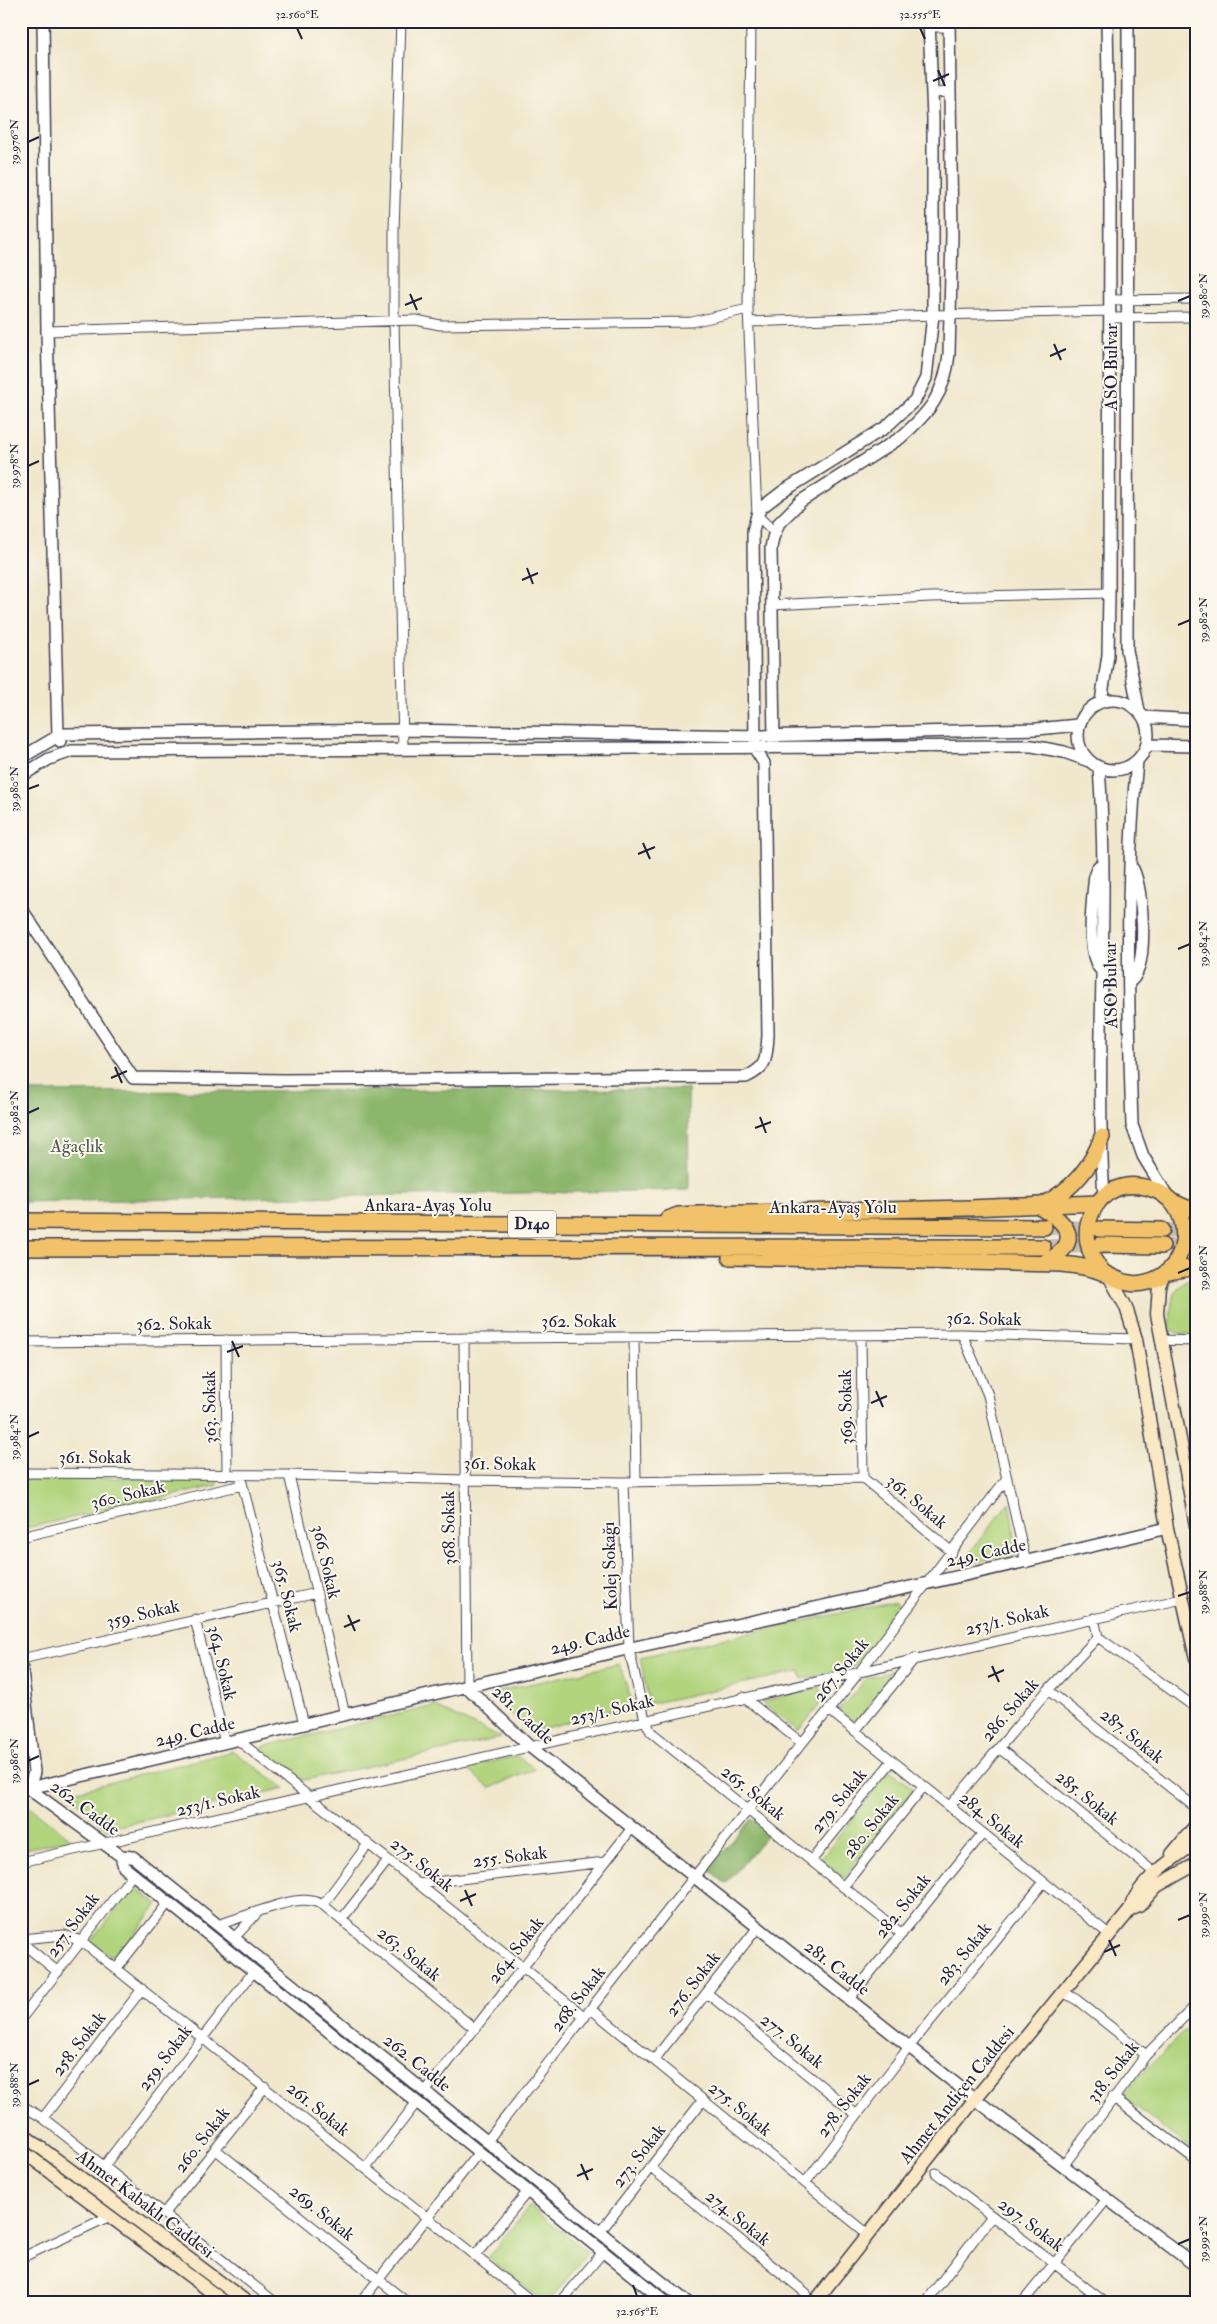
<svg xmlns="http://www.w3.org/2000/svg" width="1217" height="2324" viewBox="0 0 1217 2324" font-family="'IM FELL Double Pica',serif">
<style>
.green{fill:#b1d47d;stroke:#6a7b5c}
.forest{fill:#8cb66c;stroke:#576c54}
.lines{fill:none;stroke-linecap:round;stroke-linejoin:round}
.trunk-tunnel{stroke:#c7c0af;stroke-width:15;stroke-dasharray:15 8;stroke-linecap:butt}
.minor-casing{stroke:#414051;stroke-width:11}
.tertiary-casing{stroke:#414051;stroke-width:14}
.secondary-casing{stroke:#414051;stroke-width:15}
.trunk-casing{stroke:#414051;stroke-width:18}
.minor{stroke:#fff;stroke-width:9}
.tertiary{stroke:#fff;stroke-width:11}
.secondary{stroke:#fae7c3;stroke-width:12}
.trunk{stroke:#f2c26a;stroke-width:15}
.ticks{fill:none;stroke:#22223b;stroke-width:2}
.labels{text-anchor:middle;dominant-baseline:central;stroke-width:4;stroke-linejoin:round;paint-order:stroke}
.shield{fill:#fbf7ec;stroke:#636270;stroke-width:1}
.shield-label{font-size:16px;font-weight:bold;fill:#22223b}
.street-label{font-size:18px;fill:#22223b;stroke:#fbf7ec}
.park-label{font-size:18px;fill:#4d574f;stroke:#fbf7ec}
.neatline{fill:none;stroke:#22223b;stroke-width:2}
.ticks-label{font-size:12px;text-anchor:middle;fill:#22223b}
</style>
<rect width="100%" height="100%" fill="#fbf7ec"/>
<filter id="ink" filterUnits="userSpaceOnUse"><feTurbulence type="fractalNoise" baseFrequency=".02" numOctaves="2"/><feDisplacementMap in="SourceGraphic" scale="10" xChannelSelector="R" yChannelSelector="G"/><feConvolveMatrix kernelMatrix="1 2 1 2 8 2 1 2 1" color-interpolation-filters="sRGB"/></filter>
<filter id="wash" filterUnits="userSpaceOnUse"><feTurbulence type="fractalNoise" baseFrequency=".0096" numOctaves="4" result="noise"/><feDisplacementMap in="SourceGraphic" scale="20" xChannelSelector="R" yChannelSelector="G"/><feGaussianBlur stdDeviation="1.12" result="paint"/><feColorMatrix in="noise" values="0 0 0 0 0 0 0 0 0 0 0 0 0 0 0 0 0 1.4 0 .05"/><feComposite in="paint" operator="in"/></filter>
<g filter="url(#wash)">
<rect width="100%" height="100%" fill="#f0e7cc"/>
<!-- green -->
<path class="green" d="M1196,1275V1334H1180L1170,1329C1171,1302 1170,1289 1196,1275Z
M214,1477L218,1481L216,1486L21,1529V1479Z
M1009,1502L1018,1554L960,1565Z
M896,1601L901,1606L860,1662L850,1669L802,1679L800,1671L649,1704L640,1657Z
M619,1664L633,1705L530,1732L495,1698L498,1691Z
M899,1669L855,1723L839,1710L867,1678Z
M820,1687L822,1702L798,1731L761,1702Z
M434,1706L501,1738L304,1780L264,1753L262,1748L265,1746Z
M233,1751L285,1788L106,1829L69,1793Z
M516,1756L536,1769L490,1788L465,1768Z
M890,1770L914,1789L844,1878L820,1860Z
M21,1802H23L71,1839L21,1850Z
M134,1886L158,1904L115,1960L91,1941Z
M1196,2019V2147L1192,2150L1121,2095Z
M529,2206L588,2252L548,2303H545L488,2258Z"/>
<!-- forest -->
<path class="forest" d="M688,1089L689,1190L21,1202V1092Z
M752,1818L769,1833L726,1884L708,1869Z"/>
</g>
<g filter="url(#ink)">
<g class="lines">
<!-- trunk-tunnel -->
<path class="trunk-tunnel" d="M1044,1227L1100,1229
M1162,1230L1196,1232
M1162,1246L1196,1247
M1043,1247L1100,1245"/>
<!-- minor casing -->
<g class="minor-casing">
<path id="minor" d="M401,21L394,230V320L403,748
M751,21L748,309L757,515L775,533
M930,27H949
M932,93L950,92
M1110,300L1196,299
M1110,318L1196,317
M749,322L933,315L1110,311
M47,331L416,320L440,325L692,322L748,309
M771,605L930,597L1109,593
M962,1334L988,1395L1026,1563
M861,1335L863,1478
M634,1337L636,1482
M464,1338L467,1687
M226,1340L227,1474
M1161,1340L1196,1341
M21,1342L962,1334L1136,1339
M21,1473L289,1475L465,1480L623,1482L863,1478L952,1552
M240,1475L304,1724
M289,1475L345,1715
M623,1482L629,1649L645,1720L651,1732L902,1934
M21,1537L242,1485
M1094,1618L1098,1637L1196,1708
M195,1619L225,1743
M21,1659L317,1593
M1048,1690L1196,1808
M743,1697L802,1743
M829,1710L1110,1935
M855,1731L915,1658
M238,1740L585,2017
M999,1748L1155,1873
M949,1807L1048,1690L1098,1637
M811,1861L892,1761
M21,1862L1182,1599
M418,1884L605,1862
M843,1887L924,1786
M323,1905L475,2029
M259,1911C280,1905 302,1894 323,1905L368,1844
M341,1920L388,1860
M218,1925L259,1911L234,1938
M21,1939L64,1935L81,1941L534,2303
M21,1942L58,1972
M116,1969L168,1903
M1063,1992L1077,2000L1146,2055
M707,1993L857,2115
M849,1999L983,1833
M591,2009L868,2234
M21,2019L133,1874
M654,2060L758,1927
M425,2092L632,1828
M1113,2097L1196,2160
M21,2105L43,2118L276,2303
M43,2118L142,1989
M487,2141L694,1877L861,1670L1007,1478
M215,2149L408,2303
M104,2166L254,1971
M1063,2166L1146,2055L1196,2005
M366,2168L417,2102
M651,2168L806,2293
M936,2173L1106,2303
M805,2183L909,2047L1044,1882
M164,2213L265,2087
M600,2232L703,2100
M475,2256L528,2191
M21,2258L110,2216
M360,2303L479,2152
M560,2303L603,2252
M925,2303L992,2216
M1022,2303L1107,2199"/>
</g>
<!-- tertiary casing -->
<g class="tertiary-casing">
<path id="tertiary" d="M43,21L47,331L58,736L60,741
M1128,21L1127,650L1139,711
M1078 735a35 35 0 1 1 70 0a35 35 0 1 1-70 0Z
M1101,702L1108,655L1109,593L1110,201L1107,21
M1143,717L1196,720
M774,742L771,548L773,538L779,523L801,501L900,438C929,413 945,394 949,354L952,235L949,21
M1147,745L1196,746
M21,758L58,736L65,734L403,730L760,736L1037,729L1078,725
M1137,761C1125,882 1128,1004 1132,1125L1143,1156L1168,1197
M1099,768C1110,910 1094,1054 1104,1196
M21,776L49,759L72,751L1032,746L1064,752L1089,761
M21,908L133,1078L284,1080L746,1077C768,1067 766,1058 768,1036L764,763L755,749L753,531L757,515L761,508L782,492L886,427L915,400L926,378L933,315V118L929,21
M1103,972C1084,958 1093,896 1095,874L1098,867L1103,863
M1129,982C1150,971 1143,888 1133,869
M21,1662L34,1772L29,1789
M467,1687L529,1746L975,2099L1196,2266
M25,1786L121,1856L133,1857L688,2303
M21,1790C225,1743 428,1694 631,1648C810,1608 990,1572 1167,1528
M121,1856L124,1867L667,2303"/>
</g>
<!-- secondary casing -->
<g class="secondary-casing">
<path id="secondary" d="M1163,1275L1159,1286L1157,1314L1196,1526
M1109,1276L1126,1307L1136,1339L1167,1528L1196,1658
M1196,1843C1173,1858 1136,1883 1130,1910L1139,1906L1157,1886L1196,1864
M1172,1854L1196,1825
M21,2133L248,2303
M21,2150L226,2303
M814,2303L975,2099L1130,1910"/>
</g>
<!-- trunk casing -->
<g class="trunk-casing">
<path id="trunk" d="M1171,1201L1187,1208L1196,1209
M1044,1204C1073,1189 1092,1166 1102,1137
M1037,1205C1068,1222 1085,1242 1044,1263
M668,1219L678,1215L698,1214L969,1208L1098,1203
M21,1221L1044,1227
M1100,1229L1162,1230
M1100,1245L1162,1246
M21,1248L1043,1247
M730,1257L1060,1264C1075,1265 1090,1267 1104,1273C1119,1280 1130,1287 1147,1282C1195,1270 1196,1201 1149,1188C1096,1172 1066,1237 1105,1274
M1168,1272L1196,1267"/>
</g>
<!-- minor -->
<use href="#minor" class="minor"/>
<!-- tertiary -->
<use href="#tertiary" class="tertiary"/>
<!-- secondary -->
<use href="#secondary" class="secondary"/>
<!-- trunk -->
<use href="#trunk" class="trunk"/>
</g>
</g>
<!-- ticks -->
<path class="ticks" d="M297,28L302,39M920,28L925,39M938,70L945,86M933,81L949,74M28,142L39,137M410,294L417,310M1178,301L1190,296M405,305L422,298M1054,344L1061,360M1050,356L1066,349M28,466L39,461M527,568L533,584M522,580L538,573M1178,625L1190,620M28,789L39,785M643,843L650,859M638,854L655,847M1178,949L1190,944M115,1067L122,1083M111,1078L127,1071M28,1113L39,1108M760,1117L766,1133M755,1128L771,1122M1178,1273L1190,1268M232,1341L239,1357M227,1352L243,1346M876,1391L883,1407M871,1403L887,1396M28,1437L39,1432M1178,1596L1190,1592M348,1615L355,1631M344,1627L360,1620M992,1666L999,1682M988,1677L1004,1670M28,1761L39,1756M465,1890L472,1906M460,1901L476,1894M1178,1920L1190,1915M1109,1940L1116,1956M1104,1952L1120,1945M28,2085L39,2080M581,2164L588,2180M577,2176L593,2169M1178,2244L1190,2239M633,2285L637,2296"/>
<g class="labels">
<!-- shield labels -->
<rect class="shield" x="508" y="1210.5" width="48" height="27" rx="4"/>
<g class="shield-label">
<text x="532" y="1224">D140</text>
</g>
<!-- street labels -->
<g class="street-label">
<text transform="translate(1111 367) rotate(-90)">ASO Bulvar</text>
<text transform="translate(1111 985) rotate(-91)">ASO Bulvar</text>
<text x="428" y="1205">Ankara-Ayaş Yolu</text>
<text x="833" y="1207">Ankara-Ayaş Yolu</text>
<text transform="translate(984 1319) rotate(1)">362. Sokak</text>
<text x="579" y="1321">362. Sokak</text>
<text transform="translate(174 1324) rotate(-1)">362. Sokak</text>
<text transform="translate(210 1407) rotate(-91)">363. Sokak</text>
<text transform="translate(846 1407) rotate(-91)">369. Sokak</text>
<text x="95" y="1457">361. Sokak</text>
<text transform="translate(500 1464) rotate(1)">361. Sokak</text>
<text transform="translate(128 1495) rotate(-13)">360. Sokak</text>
<text transform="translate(917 1502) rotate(40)">361. Sokak</text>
<text transform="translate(449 1528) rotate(-91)">368. Sokak</text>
<text transform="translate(986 1553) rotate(-12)">249. Cadde</text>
<text transform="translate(326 1562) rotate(77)">366. Sokak</text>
<text transform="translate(610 1566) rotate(-92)">Kolej Sokağı</text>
<text transform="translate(287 1596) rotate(76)">365. Sokak</text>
<text transform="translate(143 1614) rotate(-13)">359. Sokak</text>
<text transform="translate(1007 1620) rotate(-13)">253/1. Sokak</text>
<text transform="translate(590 1640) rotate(-13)">249. Cadde</text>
<text transform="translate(222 1663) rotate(77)">364. Sokak</text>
<text transform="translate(841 1670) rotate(-51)">267. Sokak</text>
<text transform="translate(612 1710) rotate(-13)">253/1. Sokak</text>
<text transform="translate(1010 1710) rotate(-49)">286. Sokak</text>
<text transform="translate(523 1715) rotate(43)">281. Cadde</text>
<text transform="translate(195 1732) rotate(-13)">249. Cadde</text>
<text transform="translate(1132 1736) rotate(39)">287. Sokak</text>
<text transform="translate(753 1793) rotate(39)">265. Sokak</text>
<text transform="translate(1087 1798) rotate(39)">285. Sokak</text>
<text transform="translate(218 1801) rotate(-13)">253/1. Sokak</text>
<text transform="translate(839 1801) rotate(-51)">279. Sokak</text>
<text transform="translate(85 1808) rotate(36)">262. Cadde</text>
<text transform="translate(992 1820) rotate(39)">284. Sokak</text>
<text transform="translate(871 1826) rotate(-51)">280. Sokak</text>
<text transform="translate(510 1857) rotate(-7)">255. Sokak</text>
<text transform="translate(422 1865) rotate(39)">275. Sokak</text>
<text transform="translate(903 1906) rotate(-51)">282. Sokak</text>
<text transform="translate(73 1925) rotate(-53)">257. Sokak</text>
<text transform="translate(516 1950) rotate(-52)">264. Sokak</text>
<text transform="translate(409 1954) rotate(39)">263. Sokak</text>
<text transform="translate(964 1954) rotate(-51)">283. Sokak</text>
<text transform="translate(837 1968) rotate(38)">281. Cadde</text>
<text transform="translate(693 1984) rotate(-52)">276. Sokak</text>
<text transform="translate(578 1999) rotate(-52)">268. Sokak</text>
<text transform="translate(792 2041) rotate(39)">277. Sokak</text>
<text transform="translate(79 2044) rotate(-52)">258. Sokak</text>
<text transform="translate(165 2058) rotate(-53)">259. Sokak</text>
<text transform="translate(417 2063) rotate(39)">262. Cadde</text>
<text transform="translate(1113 2072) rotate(-52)">318. Sokak</text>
<text transform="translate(957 2095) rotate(-51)">Ahmet Andiçen Caddesi</text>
<text transform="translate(844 2105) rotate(-52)">278. Sokak</text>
<text transform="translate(318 2109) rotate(39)">261. Sokak</text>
<text transform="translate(740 2109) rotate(39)">275. Sokak</text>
<text transform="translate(202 2140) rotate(-52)">260. Sokak</text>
<text transform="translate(639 2156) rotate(-52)">273. Sokak</text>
<text transform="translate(145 2204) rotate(37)">Ahmet Kabaklı Caddesi</text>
<text transform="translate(322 2213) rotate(39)">269. Sokak</text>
<text transform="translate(738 2218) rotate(39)">274. Sokak</text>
<text transform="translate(1031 2225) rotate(37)">297. Sokak</text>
</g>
<!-- park labels -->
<g class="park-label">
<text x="77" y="1146">Ağaçlık</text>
</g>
</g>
<!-- margin -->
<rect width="1217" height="2324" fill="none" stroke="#fbf7ec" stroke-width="55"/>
<rect x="28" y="28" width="1162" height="2268" class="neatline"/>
<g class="ticks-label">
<text x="297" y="18">32.560°E</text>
<text x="920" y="18">32.555°E</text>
<text transform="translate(14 142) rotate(-90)" y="4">39.976°N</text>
<text transform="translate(1203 296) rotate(-90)" y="4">39.980°N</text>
<text transform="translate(14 466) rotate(-90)" y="4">39.978°N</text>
<text transform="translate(1203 620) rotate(-90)" y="4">39.982°N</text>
<text transform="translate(14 789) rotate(-90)" y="4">39.980°N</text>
<text transform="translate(1203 944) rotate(-90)" y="4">39.984°N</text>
<text transform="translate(14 1113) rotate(-90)" y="4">39.982°N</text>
<text transform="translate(1203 1268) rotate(-90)" y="4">39.986°N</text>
<text transform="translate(14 1437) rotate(-90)" y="4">39.984°N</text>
<text transform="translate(1203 1592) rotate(-90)" y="4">39.988°N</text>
<text transform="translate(14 1761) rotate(-90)" y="4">39.986°N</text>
<text transform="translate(1203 1915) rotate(-90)" y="4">39.990°N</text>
<text transform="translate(14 2085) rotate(-90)" y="4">39.988°N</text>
<text transform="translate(1203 2239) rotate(-90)" y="4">39.992°N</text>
<text x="637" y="2315">32.565°E</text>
</g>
</svg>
